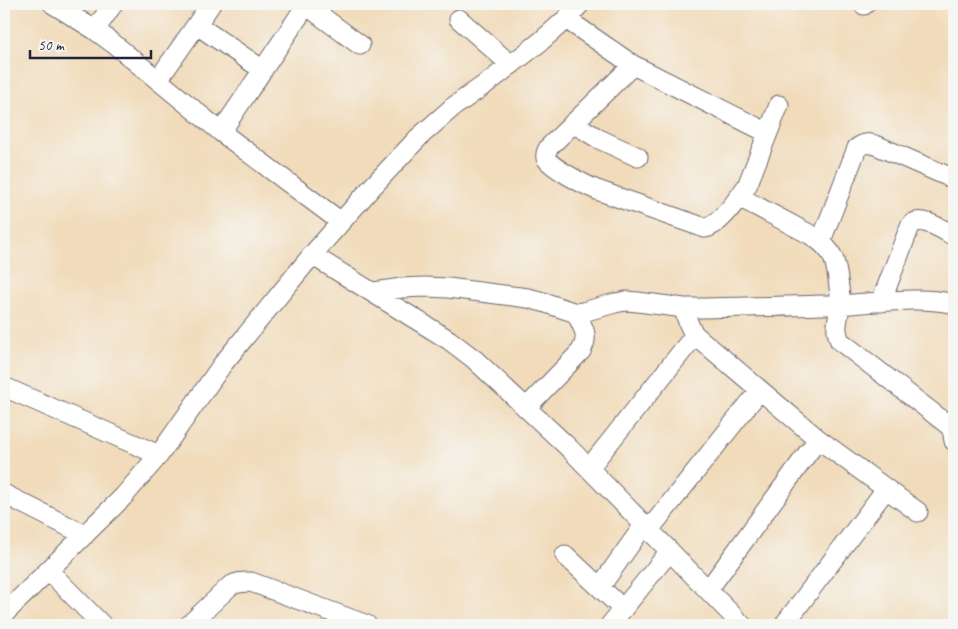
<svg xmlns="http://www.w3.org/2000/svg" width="958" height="629" viewBox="0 0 958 629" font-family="Caveat,sans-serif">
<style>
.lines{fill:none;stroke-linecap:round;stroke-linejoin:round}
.minor-casing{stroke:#6a6367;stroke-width:21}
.minor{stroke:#fff;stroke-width:19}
</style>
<rect width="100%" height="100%" fill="#f6f6f2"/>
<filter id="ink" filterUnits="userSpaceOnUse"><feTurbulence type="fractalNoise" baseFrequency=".02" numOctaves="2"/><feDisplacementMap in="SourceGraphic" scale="10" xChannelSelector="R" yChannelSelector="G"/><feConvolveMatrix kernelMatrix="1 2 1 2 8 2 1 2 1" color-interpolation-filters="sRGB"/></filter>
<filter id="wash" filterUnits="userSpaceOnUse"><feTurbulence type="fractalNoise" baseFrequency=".0096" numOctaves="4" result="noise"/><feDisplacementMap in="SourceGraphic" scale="20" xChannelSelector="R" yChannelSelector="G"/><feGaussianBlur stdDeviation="1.12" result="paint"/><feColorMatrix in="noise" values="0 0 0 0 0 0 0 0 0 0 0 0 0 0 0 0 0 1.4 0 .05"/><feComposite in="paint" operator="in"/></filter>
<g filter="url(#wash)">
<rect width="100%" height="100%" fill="#f1dbba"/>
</g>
<g filter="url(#ink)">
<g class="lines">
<!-- minor casing -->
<g class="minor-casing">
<path id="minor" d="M53,4L95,30L114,44L221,132L341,222
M306,5L360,45
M864,5L865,4
M459,19L511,65
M566,19L633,65L768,133
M197,25L263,70
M95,30L113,4
M633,65L549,147C547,150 545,154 546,158C550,167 587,186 597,190L705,228C720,226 738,198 747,186L779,105
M158,80L211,4
M573,123L599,139L638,157
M221,132L307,4
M739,197L811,235C835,250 836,262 839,287C840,294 841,301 840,307C838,321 834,328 840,341L947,424L952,429L954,441
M821,241L857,148C865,142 869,143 878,146L954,179
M312,255L449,340L474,359L569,448L742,625
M374,292L402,288L425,287L448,288L528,298L543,302L576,313L583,312L615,303L626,301L638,302L684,308H702C751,307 801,306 851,304C881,302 925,296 954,304
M881,302L910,226C920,214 943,230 954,236
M684,308C686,318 689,327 695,335L818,439L918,512
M4,387L159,455
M526,408L581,351C590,335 583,328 576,313
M589,468L695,335
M4,494L85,535
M649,530L760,390
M565,555L623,609
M49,571L102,625
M600,587L644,525
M708,590L818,439
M4,614L123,497L159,455L222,365L312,255L372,187L419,137L453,107L494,78L540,42L566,19L580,4
M189,625L230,586C237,582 243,582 251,582L367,625
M610,625L670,551
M784,625L886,489"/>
</g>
<!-- minor -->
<use href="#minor" class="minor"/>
</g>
</g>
<!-- margin -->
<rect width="958" height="629" fill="none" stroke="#f6f6f2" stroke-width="20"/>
<!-- scale -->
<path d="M30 50v8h121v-8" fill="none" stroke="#22223b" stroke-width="2.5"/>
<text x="38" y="50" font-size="15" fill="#22223b" stroke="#f6f6f2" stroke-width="4" paint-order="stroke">50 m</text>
</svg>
